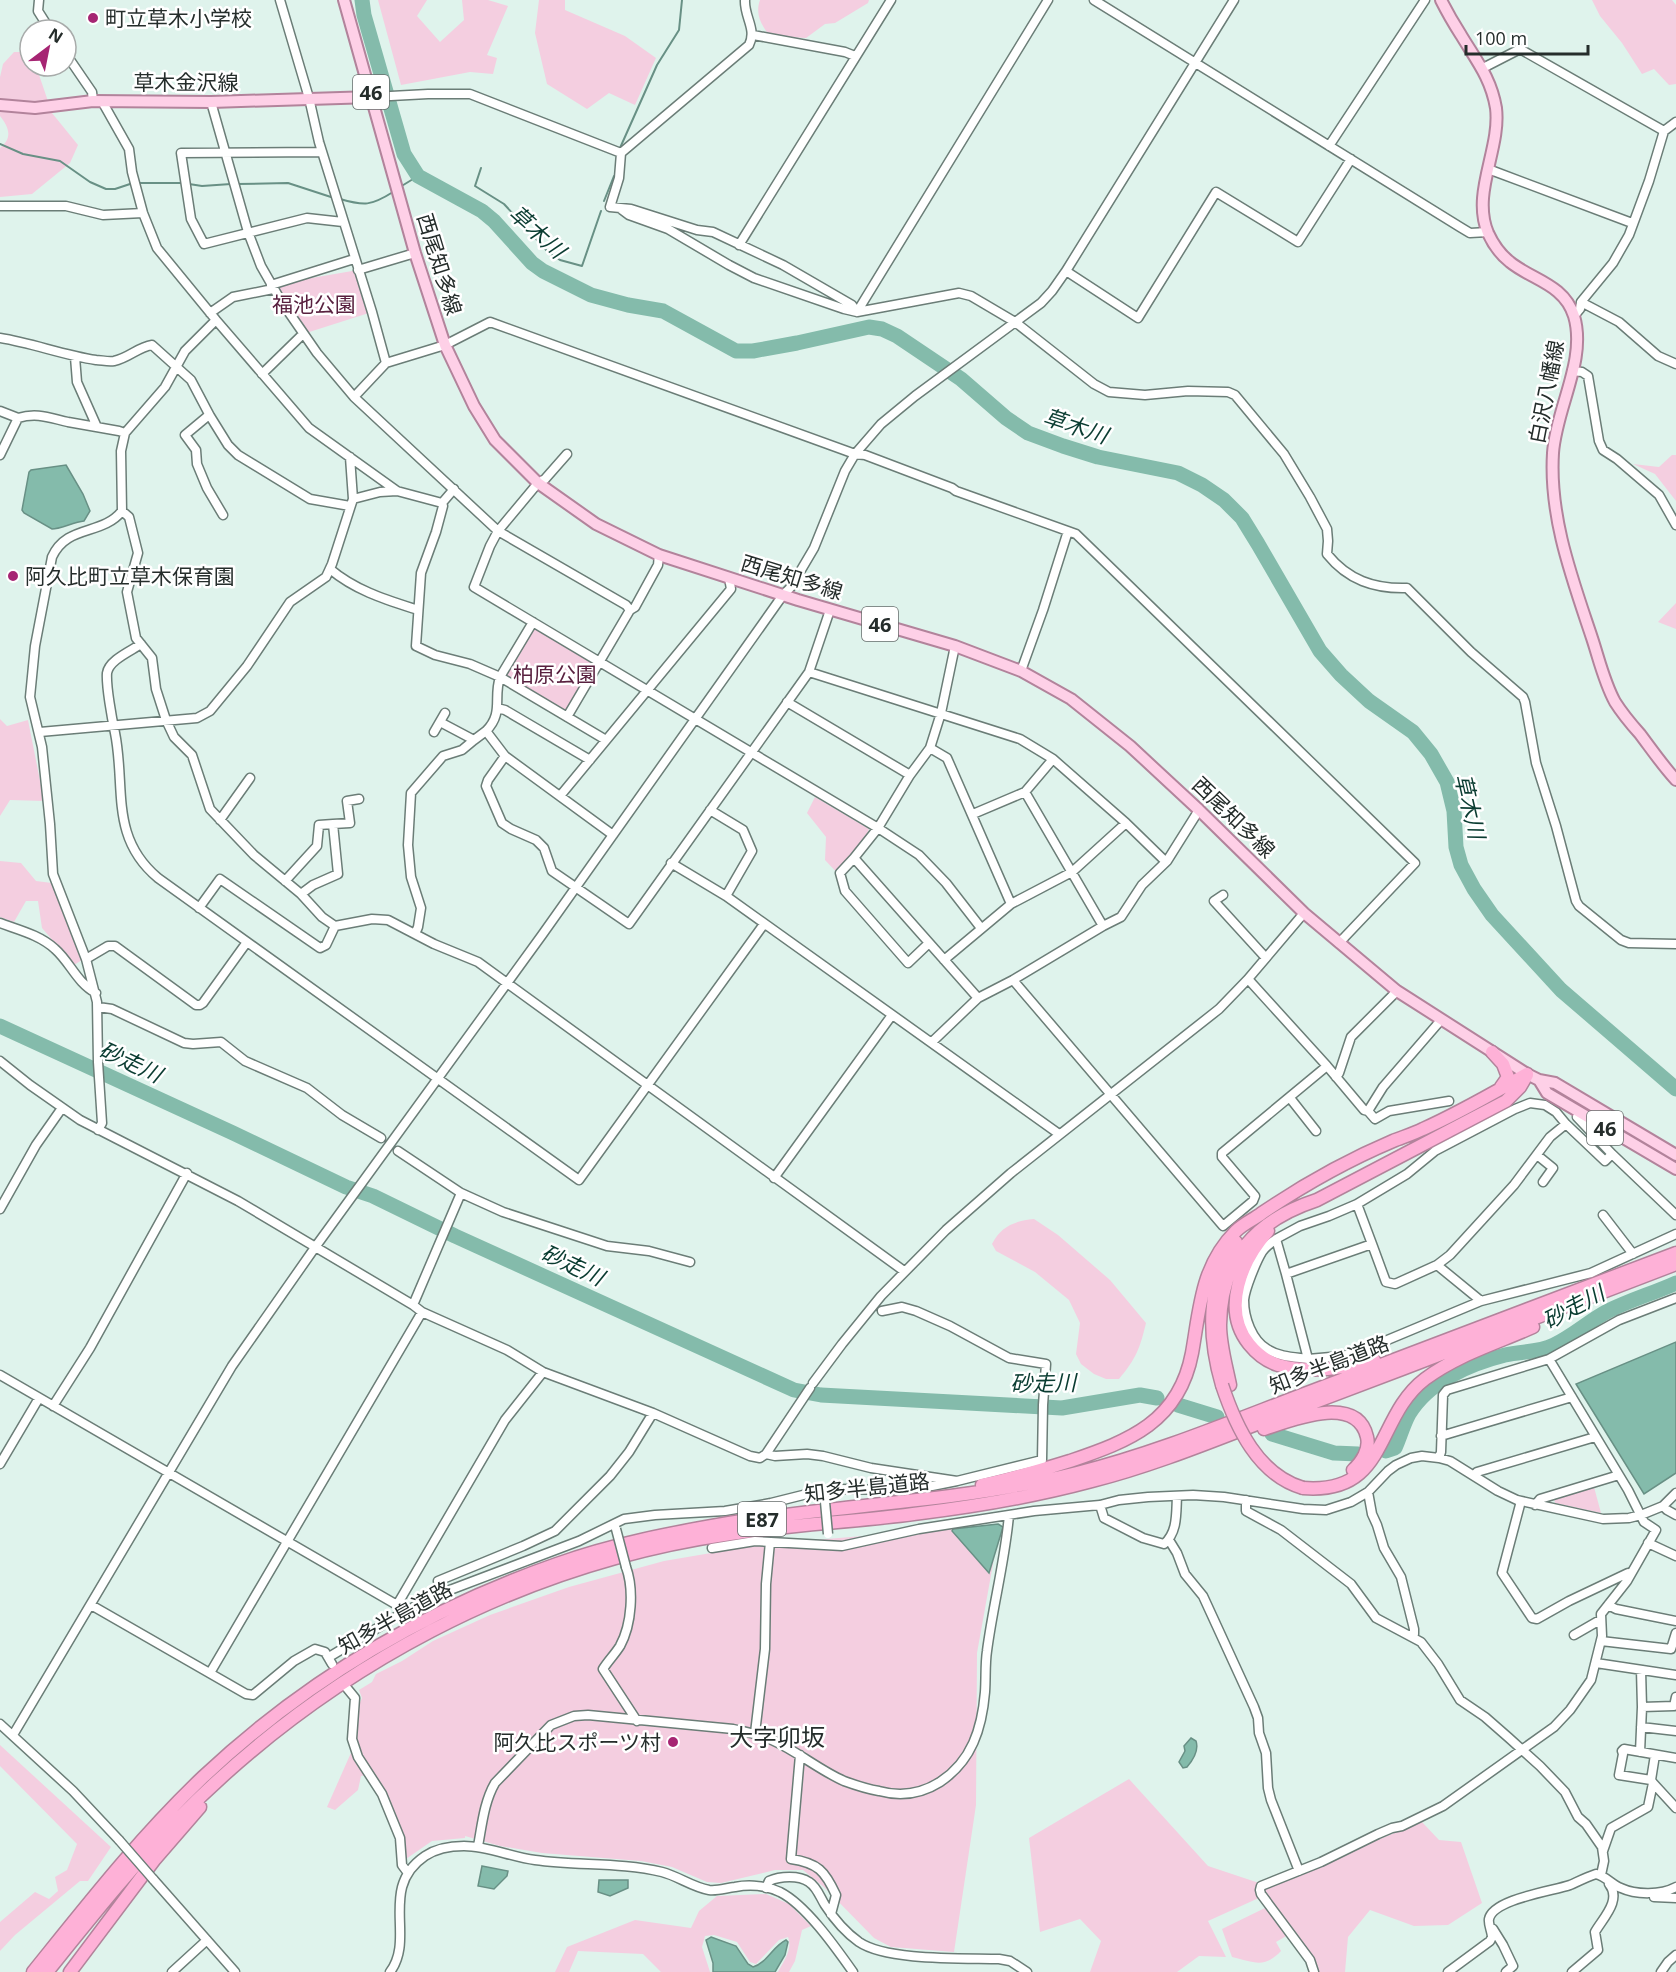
<svg xmlns="http://www.w3.org/2000/svg" width="1676" height="1972" viewBox="0 0 1676 1972" font-family="'Open Sans','Noto Sans JP',sans-serif">
<style>
.green{fill:#f4cee0}
.water{fill:#84bbab;stroke:#689085;stroke-width:1.5}
.lines{fill:none;stroke-linecap:round;stroke-linejoin:round}
.stream{stroke:#689085;stroke-width:2}
.river{stroke:#84bbab;stroke-width:15}
.minor-casing{stroke:#6b7d77;stroke-width:11}
.major-casing{stroke:#b2839b;stroke-width:14}
.highway-casing{stroke:#b2839b;stroke-width:15}
.minor{stroke:#fff;stroke-width:8}
.major{stroke:#fed0e7;stroke-width:10}
.highway{stroke:#feb1d7;stroke-width:12}
.minor-bridge-casing{stroke:#6b7d77;stroke-width:11;stroke-linecap:butt}
.highway-bridge-casing{stroke:#b2839b;stroke-width:15;stroke-linecap:butt}
.minor-bridge{stroke:#fff;stroke-width:8}
.highway-bridge{stroke:#feb1d7;stroke-width:12}
.poi-dot{fill:#a62573;stroke:#fff;stroke-width:2}
.labels{text-anchor:middle;dominant-baseline:central;stroke-width:5;stroke-linejoin:round;paint-order:stroke}
.shield{fill:#fff;stroke:#666c6b;stroke-width:1.5}
.shield-label{font-size:20px;font-weight:bold;fill:#252d2b}
.poi-label{font-size:21px;fill:#252d2b;stroke:#fff;text-anchor:start}
.street-label{font-size:21px;fill:#252d2b;stroke:#fff}
.park-label{font-size:21px;fill:#58203f;stroke:#fff}
.water-label{font-size:22px;font-style:italic;fill:#0a3c31;stroke:#fff}
.quarter-label{font-size:24px;fill:#252d2b;stroke:#fff}
</style>
<rect width="100%" height="100%" fill="#dff3ec"/>
<!-- green -->
<path class="green" d="M378,0H427L417,16L440,42L464,20L462,0H488L508,6L487,55L497,58L493,74L470,72L401,85Z
M539,0H565V10L625,36L656,58L635,105L609,93L587,109L547,84L535,33Z
M760,0H869L868,3L835,23L825,24L806,38L770,36C761,25 755,14 760,0Z
M1592,0H1672L1676,5V84L1669,85L1654,69L1642,74L1622,43L1600,16Z
M14,52H20L30,60V66H36L52,113L78,145L70,163L32,194L0,197V148C13,138 9,127 0,116V77L3,64Z
M358,270L372,312L303,334L271,285Z
M1672,455H1676V501L1655,474L1633,464L1659,467Z
M1676,603V629L1658,622Z
M532,627L590,659L593,669L567,717L503,675Z
M0,719L7,726L28,720L44,801L10,800L0,816Z
M815,797L869,829L855,862L841,877L825,860L826,837L807,813Z
M0,861L21,863L36,881L52,883L82,960L74,965L42,928L38,901H26L14,922L0,917Z
M1034,1219L1058,1235L1110,1280L1146,1323C1140,1348 1136,1359 1119,1379H1106L1094,1374L1081,1364L1076,1354L1080,1323L1069,1300L1035,1272L996,1251L992,1244C1001,1226 1015,1221 1034,1219Z
M1594,1487L1601,1513L1555,1503L1554,1498Z
M1000,1525L977,1653L976,1805L954,1952L891,1947L874,1938L825,1888L803,1870H775L721,1883L707,1882L672,1867L641,1861L542,1853L500,1846L465,1836V1838L432,1841L406,1859L370,1774L361,1776L358,1790L335,1810L327,1807L354,1746L353,1731L359,1705L362,1698L359,1690L372,1682L376,1674L402,1661L433,1641L490,1615L569,1587L664,1561L764,1544Z
M0,1745L111,1847L88,1881H80L15,1935L0,1951V1922L35,1892L49,1899L58,1891L55,1877L67,1870L77,1844L0,1766Z
M1129,1779L1208,1866L1265,1885L1422,1822L1439,1840L1461,1842L1482,1903L1448,1925L1414,1926L1370,1910L1348,1937L1345,1972H1318L1303,1959L1288,1935L1276,1942L1281,1951C1264,1969 1254,1962 1232,1957L1222,1929L1267,1907L1261,1897L1208,1921L1226,1957L1199,1956L1177,1972H1090L1101,1941L1080,1919L1040,1932L1029,1838Z
M766,1894L789,1904L811,1926L802,1930L795,1961L789,1972H778C784,1961 793,1949 788,1937L779,1940L756,1964L750,1962L737,1942L714,1935L705,1936L702,1947L710,1972H661L643,1954L578,1951L569,1972H555L567,1947L635,1920L691,1928L699,1911L717,1896Z"/>
<!-- water -->
<path class="water" d="M66,465L83,494L90,511L84,521C74,522 60,529 52,529L24,513L22,510L29,472L31,470Z
M1676,1342V1473L1644,1494L1576,1384Z
M998,1524L1003,1527L989,1573L952,1531L953,1529Z
M1191,1738L1196,1741C1199,1750 1193,1760 1187,1767L1183,1768L1179,1762L1185,1751L1184,1746Z
M482,1866L508,1871L507,1876L494,1889L478,1886Z
M599,1880H628V1888L610,1896L598,1892Z
M711,1937L736,1946L748,1964L753,1967C767,1963 773,1946 786,1940L788,1942L785,1955L775,1972H713V1963L706,1940Z"/>
<g class="lines">
<!-- stream -->
<path class="stream" d="M0,144L23,154L60,161L90,182L106,189H115L133,183
M620,148L657,65L679,30L682,0
M481,168L475,186L504,204L548,252L560,260L582,266L601,211
M138,183H184
M189,184L202,186L231,184
M237,184L288,183L334,198
M400,187L418,176
M340,199C364,206 371,206 393,192
M604,201L614,176"/>
<!-- river -->
<path class="river" d="M362,0L364,15L404,154L418,176L482,211L494,221L532,263L543,271L591,295L628,305L663,311L736,351H753L797,343L869,327L882,329L897,336L961,379L1006,418L1028,433L1063,446L1098,457L1178,473L1202,485L1224,500L1242,518L1258,544L1320,651L1341,675L1369,701L1413,732L1431,754L1447,782L1454,811L1456,847L1461,865L1474,889L1492,915L1561,990L1676,1089
M0,1026L233,1133L346,1187L373,1196L455,1236L794,1390L821,1395L1062,1408L1140,1395L1157,1398
M1178,1405L1217,1417
M1272,1434L1334,1453L1358,1454
M1386,1451L1395,1448C1400,1437 1403,1425 1409,1414C1428,1382 1469,1364 1505,1355C1521,1351 1538,1353 1554,1345C1573,1336 1589,1321 1608,1311C1630,1300 1654,1293 1676,1283"/>
<!-- minor casing -->
<g class="minor-casing">
<path id="minor" d="M39,0L38,11L50,30
M280,0L309,98L319,142L372,312L386,363
M745,0C744,17 757,29 749,45L621,153L619,178L610,207L631,209L697,230L713,232L783,265L852,305L857,312
M1094,0L1460,227L1470,233L1488,232
M753,35L845,52L855,56
M66,54L92,92L93,101
M1483,68L1520,49L1664,131
M372,97L428,94H470L621,153
M211,102L248,232L261,266L281,301L317,353L354,397L498,531L626,605L630,610
M103,103L129,149L132,172L143,213L157,248L216,320L309,428L397,491L442,503
M1329,146L1425,0
M322,152L181,153L191,219L204,244L307,218L343,222
M1488,169L1632,223
M0,206H66L103,215L143,213
M621,209L629,215L668,229L729,265L754,278L844,309L857,312L959,293L971,296L1015,322L1094,384L1109,392L1145,395L1188,391L1228,392L1235,395L1284,454L1310,497L1327,529L1328,541L1327,554C1348,580 1374,589 1407,588L1471,652L1523,697L1525,702L1536,763L1556,826L1576,901L1579,906L1621,940L1629,943L1676,944
M739,245L891,0
M358,270L415,253
M1066,271L1138,318L1216,192L1298,242L1351,159
M271,285L354,259
M1581,302L1619,322L1658,356L1676,364
M857,312L1048,0
M210,313L233,297L273,289
M1574,316L1580,309L1581,302L1613,263L1629,235L1649,181L1664,131L1676,122
M0,338C32,343 63,355 96,360C101,360 108,362 114,361C129,358 138,347 152,345L191,380L210,416L228,445L238,455L310,499L350,506
M75,357L77,382L97,427
M1572,371L1582,372L1588,376L1599,441L1603,450L1617,459L1659,495L1676,525
M262,374L303,334
M354,397L386,363L445,345L490,322L855,454L865,455L952,488L956,491L1076,534L1415,863L1339,943
M0,411L18,418
M209,415L185,435L196,450L197,464L207,488L223,515
M567,454L545,479L538,483L498,531L490,546L474,587L878,828L919,855L946,883L981,928
M0,455L18,418C37,412 50,418 68,422C85,425 102,428 119,431L125,433
M454,489L442,503L443,506L436,532L421,573L416,646L435,655L470,664L500,677C493,698 504,713 486,731L505,756L613,835
M353,499L380,492L397,491
M122,511L129,517L138,553L127,592L136,638L152,658L156,689L166,720L174,737L192,755L210,809L254,855L301,894L322,917L335,926L372,919L388,920L434,944L478,962L904,1271
M330,569C356,591 387,600 418,610
M533,622L500,677L606,740
M141,644C131,651 109,660 107,673C106,686 112,719 115,733C126,787 109,837 158,878L579,1180L764,924
M955,646L941,713L930,748L910,775L878,828L854,858L978,998
M1021,671L1043,610L1068,531
M809,672L1020,739L1053,759L1126,823L1163,859L1167,861
M787,702L910,775
M497,708L505,710L590,760
M567,717L630,610L635,607L658,565L659,555
M440,722L474,740L486,731
M40,732L197,718L210,711L247,666L290,602L326,577L332,564L353,499L350,457
M434,732L445,713
M930,748L947,758L1011,904
M505,756L488,780L486,786L502,823L511,829L536,840L544,848L552,871L629,924L809,672L830,610
M1025,792L1103,926
M560,796L731,589L729,578
M710,810L743,830L752,851L726,896
M973,814L1025,792L1053,759
M220,820L250,778
M333,824L350,823L347,801L359,799
M854,858L840,873L845,891L908,963L929,943
M671,863L726,896L1059,1134
M285,881L317,846L319,825L333,824L338,874L313,885L301,894
M1223,895L1214,901L1266,958
M199,908L220,879L320,948L326,945L335,926
M0,923C19,930 40,935 55,949C70,962 77,983 96,993
M415,934L418,927L421,908L411,877L408,845L411,793L443,756L462,750L474,740
M86,959L108,946H115L196,1005H200L203,1003L247,942
M944,960L1011,904L1072,872L1126,823
M1248,979L1327,1066L1364,1110L1368,1111L1375,1119L1389,1111L1449,1101
M1013,980L1223,1226L1253,1201L1255,1196L1222,1157V1153L1327,1066
M98,1007L112,1009L184,1043L193,1044L221,1042L245,1061L307,1088L342,1115L381,1138
M932,1042L978,998L1013,980L1103,926L1121,917L1142,885L1167,861L1199,810
M0,1061L30,1085L80,1120L238,1201L413,1305L422,1312L507,1350L543,1372L653,1413L750,1456L760,1458L766,1454L775,1456L807,1454L823,1456L871,1468L957,1481
M1336,1077L1339,1073L1351,1037L1397,991
M1290,1098L1316,1131
M1368,1111L1383,1087L1441,1020
M1577,1117L1612,1154L1676,1215
M98,1130L102,1123L98,1062L97,1002L86,959L53,874L50,824L42,747L30,697L35,646L52,557C67,524 102,536 122,511L121,451L125,433L165,387L185,351L216,320
M398,1151L461,1193L503,1212L607,1246L649,1251L690,1262
M1612,1154L1605,1161L1566,1124L1550,1137L1514,1185L1450,1255L1437,1265L1395,1284L1386,1282L1372,1244L1286,1274L1308,1359L1342,1356L1361,1351L1481,1301L1591,1273L1676,1234
M1537,1155L1553,1168L1543,1182
M774,1178L892,1015
M1357,1204L1372,1244
M0,1209L36,1145L62,1108
M1603,1215L1633,1254
M1276,1239L1300,1226L1329,1216L1357,1204L1407,1174L1435,1151L1515,1109L1530,1103L1545,1105L1556,1112L1566,1124
M1437,1265L1481,1301
M1286,1274L1276,1239C1271,1243 1265,1247 1262,1252C1256,1262 1245,1289 1244,1300C1244,1318 1252,1340 1267,1349C1280,1357 1293,1357 1308,1359
M413,1305L461,1193
M0,1375L397,1605L404,1612
M813,1383L842,1344L881,1296L946,1230L1011,1173L1219,1009L1248,979L1304,913
M53,1406L90,1348L187,1173
M1441,1436L1572,1397
M766,1454L810,1388
M1439,1458L1441,1452L1443,1395L1447,1390L1549,1359L1619,1320L1676,1298
M0,1464L39,1398
M1475,1475L1477,1472L1595,1437
M1368,1492L1372,1514L1377,1525L1384,1548L1401,1577L1414,1629V1634L1410,1635
M1246,1500V1511L1281,1530L1351,1584L1376,1618L1421,1642L1438,1664L1460,1700L1485,1717L1509,1738L1540,1766L1565,1792L1578,1817L1586,1824L1602,1847L1604,1861L1601,1875
M1521,1501L1502,1573L1532,1618L1537,1619L1569,1601L1628,1573L1631,1574
M1100,1505L1104,1518L1143,1538L1164,1544C1178,1532 1176,1513 1177,1496
M1535,1505L1540,1499L1619,1475
M1663,1506L1667,1510L1676,1515
M1169,1540L1177,1553L1185,1574L1203,1596L1254,1707L1258,1718L1259,1733L1266,1753L1268,1788L1271,1800L1299,1871
M1648,1543L1676,1556
M712,1548L755,1541L842,1546L919,1529L1034,1511L1100,1505L1119,1500L1148,1497L1193,1495L1224,1497L1303,1509L1326,1510L1351,1502L1368,1492L1388,1471L1396,1465L1411,1458L1422,1456L1439,1458L1450,1461L1498,1491L1517,1500L1603,1519L1629,1518L1641,1515L1663,1506L1676,1493
M626,1567C634,1589 632,1624 620,1646C615,1654 608,1661 603,1669L637,1721
M442,1593L438,1581L523,1546L555,1531L610,1476L629,1452L653,1413
M91,1605L246,1694L253,1695L294,1661L315,1649L325,1652L332,1664
M397,1605L505,1420L543,1372
M1608,1605L1616,1609L1676,1621
M1574,1635L1600,1620
M1601,1641L1671,1649L1676,1633
M329,1657L404,1612L442,1593L579,1541L624,1519L655,1515L725,1511L771,1503L815,1492L839,1489L901,1490L932,1486L957,1481L1042,1460L1043,1405L1046,1364L1009,1358L950,1326L916,1311L902,1307L882,1311
M1596,1663L1676,1675
M210,1673L422,1312
M346,1687L355,1698L352,1739L358,1757L382,1794L400,1838L402,1865L408,1873
M1642,1707L1674,1706L1676,1697
M0,1724L73,1791L119,1840
M1641,1727L1676,1731
M755,1733L765,1649L766,1584L770,1542
M13,1735L232,1366L316,1246L542,935L783,595L791,587L814,548L845,471L855,454L881,424L915,396L1041,303L1052,291L1066,271L1234,0
M1640,1752L1642,1707L1641,1670
M800,1755L791,1859C818,1863 825,1871 836,1895L831,1914
M1651,1780L1619,1775L1623,1754L1622,1751L1624,1749L1676,1758
M1653,1783L1676,1808
M478,1846C482,1825 484,1802 495,1783L551,1725L574,1716L588,1715L733,1729C746,1732 759,1734 772,1740C797,1751 819,1770 844,1781C855,1785 867,1789 879,1791C901,1797 921,1794 940,1782C972,1761 982,1728 985,1692C986,1678 985,1664 987,1651C993,1605 1005,1561 1009,1515
M1603,1851L1611,1828L1648,1807L1653,1783L1651,1780L1655,1755
M153,1879L235,1972
M766,1888L769,1881C780,1876 799,1875 809,1882C817,1887 820,1897 825,1905C834,1919 845,1932 859,1942C887,1961 963,1958 999,1959L1010,1961L1027,1972
M1654,1897L1676,1898
M1493,1929L1503,1945L1513,1966L1506,1972
M172,1972L207,1940
M390,1972C416,1938 378,1888 425,1856C437,1848 450,1846 464,1846C488,1846 511,1857 535,1860C577,1866 621,1862 662,1872C678,1876 692,1887 709,1890C718,1891 726,1888 735,1887C750,1884 767,1886 780,1892C806,1905 836,1948 853,1972
M1314,1972L1310,1960L1261,1894L1260,1890L1261,1886L1321,1862L1378,1834L1392,1828L1402,1826L1443,1806L1554,1727L1570,1710L1591,1680L1602,1636L1601,1614L1627,1581L1656,1530L1644,1522L1628,1490L1549,1359
M1448,1972L1490,1941L1492,1937C1492,1932 1488,1924 1489,1919C1493,1899 1553,1891 1570,1885C1579,1881 1587,1877 1596,1874C1606,1876 1612,1885 1621,1888C1636,1895 1661,1895 1676,1887
M1572,1972L1598,1950L1595,1932C1603,1918 1622,1900 1609,1884
M1661,1972L1668,1962L1676,1955"/>
</g>
<!-- major casing -->
<g class="major-casing">
<path id="major" d="M344,0L415,253L445,345L474,406L495,440L538,483L596,524L659,555L798,600L955,646L1021,671L1071,699L1130,746L1199,810L1304,913L1397,991L1527,1074L1539,1080L1555,1083L1676,1155
M1441,0C1447,12 1454,24 1461,35C1476,60 1491,78 1496,108C1501,149 1471,193 1488,233C1493,244 1501,255 1510,262C1532,280 1564,284 1574,316C1587,360 1556,408 1553,453C1549,517 1572,578 1592,638C1599,659 1604,682 1615,702C1622,713 1631,724 1640,734C1652,750 1663,766 1676,780
M0,105L35,108L93,101L211,102L372,97
M1539,1080L1547,1093L1676,1169"/>
</g>
<!-- highway casing -->
<g class="highway-casing">
<path id="highway" d="M1492,1052L1503,1064L1508,1077L1501,1087
M1268,1231C1242,1260 1221,1309 1249,1344C1257,1354 1266,1361 1278,1365C1310,1374 1343,1369 1374,1360
M1222,1385C1208,1337 1206,1284 1236,1242
M1230,1385C1226,1365 1220,1345 1220,1325C1221,1258 1256,1220 1317,1200L1506,1101L1520,1087L1527,1075
M1264,1429C1291,1420 1357,1393 1367,1437C1370,1449 1362,1462 1353,1470
M982,1485C1012,1479 1041,1470 1070,1461C1129,1441 1179,1422 1192,1353C1200,1308 1201,1266 1236,1231C1244,1223 1253,1220 1262,1213C1302,1186 1348,1160 1393,1141C1403,1137 1413,1134 1423,1129C1459,1113 1493,1093 1527,1074
M1303,1488C1389,1495 1374,1418 1425,1379C1457,1355 1497,1343 1533,1327
M33,1972C87,1905 140,1837 203,1777C305,1681 425,1610 557,1564C612,1544 671,1533 729,1523C844,1504 962,1502 1077,1473C1157,1453 1235,1420 1312,1391C1434,1345 1555,1299 1676,1253
M47,1972C89,1920 131,1867 178,1819C326,1668 520,1564 730,1534C793,1524 857,1522 921,1513C978,1506 1036,1496 1092,1481C1163,1463 1231,1433 1299,1408C1425,1361 1550,1312 1676,1264
M70,1972L155,1859L200,1807"/>
</g>
<!-- minor -->
<use href="#minor" class="minor"/>
<!-- major -->
<use href="#major" class="major"/>
<!-- highway -->
<use href="#highway" class="highway"/>
<!-- minor-bridge casing -->
<g class="minor-bridge-casing">
<path id="minor-bridge" d="M824,1491L828,1534
M616,1529L626,1567
M119,1840L153,1879"/>
</g>
<!-- highway-bridge casing -->
<g class="highway-bridge-casing">
<path id="highway-bridge" d="M1222,1385C1236,1427 1258,1475 1303,1488"/>
</g>
<!-- minor-bridge -->
<use href="#minor-bridge" class="minor-bridge"/>
<!-- highway-bridge -->
<use href="#highway-bridge" class="highway-bridge"/>
</g>
<!-- markers -->
<g class="poi-dot">
<circle cx="93" cy="18" r="6"/>
<circle cx="13" cy="576" r="6"/>
<circle cx="673" cy="1742" r="6"/>
</g>
<g class="labels">
<!-- shield labels -->
<g class="shield">
<rect x="353" y="75" width="36" height="34" rx="4.5"/>
<rect x="862" y="607" width="36" height="34" rx="4.5"/>
<rect x="1587" y="1111" width="36" height="34" rx="4.5"/>
<rect x="738" y="1502" width="48" height="34" rx="4.5"/>
</g>
<g class="shield-label">
<text x="371" y="92">46</text>
<text x="880" y="624">46</text>
<text x="1605" y="1128">46</text>
<text x="762" y="1519">E87</text>
</g>
<!-- poi labels -->
<g class="poi-label">
<text x="105" y="18">町立草木小学校</text>
<text x="25" y="576">阿久比町立草木保育園</text>
<text x="661" y="1742" text-anchor="end">阿久比スポーツ村</text>
</g>
<!-- street labels -->
<g class="street-label">
<text x="186" y="82">草木金沢線</text>
<text transform="translate(440 264) rotate(73)">西尾知多線</text>
<text transform="translate(1546 392) rotate(-79)">白沢八幡線</text>
<text transform="translate(792 577) rotate(17)">西尾知多線</text>
<text transform="translate(1234 817) rotate(44)">西尾知多線</text>
<text transform="translate(1329 1364) rotate(-21)">知多半島道路</text>
<text transform="translate(867 1487) rotate(-6)">知多半島道路</text>
<text transform="translate(395 1617) rotate(-29)">知多半島道路</text>
</g>
<!-- park labels -->
<g class="park-label">
<text x="314" y="304">福池公園</text>
<text x="555" y="674">柏原公園</text>
</g>
<!-- water labels -->
<g class="water-label">
<text transform="translate(538 231) rotate(42)">草木川</text>
<text transform="translate(1076 425) rotate(18)">草木川</text>
<text transform="translate(1471 806) rotate(77)">草木川</text>
<text transform="translate(131 1061) rotate(25)">砂走川</text>
<text transform="translate(573 1264) rotate(25)">砂走川</text>
<text transform="translate(1573 1306) rotate(-28)">砂走川</text>
<text transform="translate(1043 1382) rotate(-1)">砂走川</text>
</g>
<!-- quarter labels -->
<g class="quarter-label">
<text x="777" y="1736">大字卯坂</text>
</g>
</g>
<!-- north arrow -->
<g transform="translate(48 48) rotate(32)"><circle r="28" fill="#ffffff" stroke="#a8abaa" stroke-width="1.5"/>
<path d="M0-4.5L10 22L0 15L-10 22Z" fill="#a62573"/>
<text y="-9" font-size="16" font-weight="bold" text-anchor="middle" fill="#252d2b">N</text>
</g>
<!-- scale -->
<path d="M1466 45v9h122v-9" fill="none" stroke="#252d2b" stroke-width="3"/>
<text x="1475" y="45" font-size="18" fill="#252d2b" stroke="#ffffff" stroke-width="4.5" paint-order="stroke">100 m</text>
</svg>
